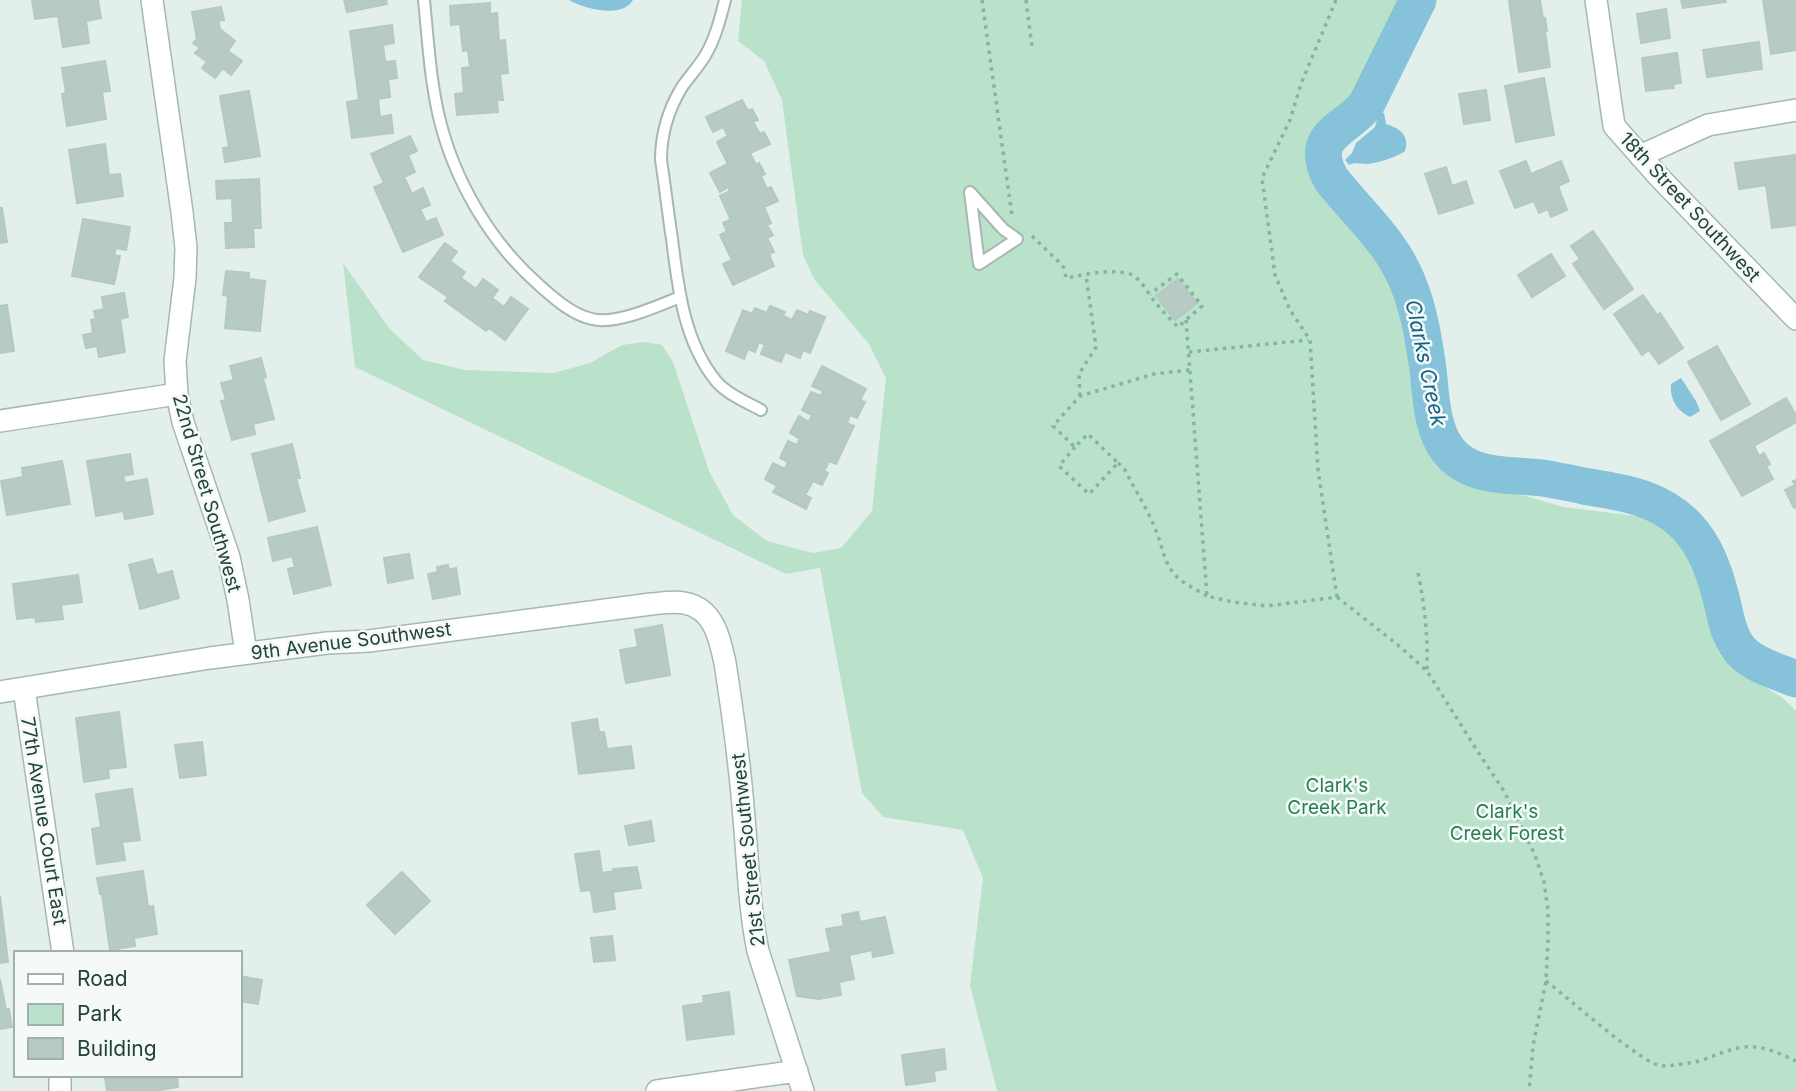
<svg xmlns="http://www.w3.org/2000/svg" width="1796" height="1091" viewBox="0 0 1796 1091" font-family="Inter,sans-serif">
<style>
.green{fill:#bae2ca}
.water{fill:#86c2d9}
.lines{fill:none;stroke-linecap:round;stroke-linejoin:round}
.river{stroke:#86c2d9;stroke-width:37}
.building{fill:#b8cac4;stroke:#b5c9c3;stroke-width:2}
.service-casing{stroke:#a5b8b3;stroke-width:14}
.minor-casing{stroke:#a5b8b3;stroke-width:24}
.path{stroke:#80b5ab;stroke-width:3.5;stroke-dasharray:3.5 5;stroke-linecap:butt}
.service{stroke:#fff;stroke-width:10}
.minor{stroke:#fff;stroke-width:21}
.labels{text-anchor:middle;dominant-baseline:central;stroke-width:5;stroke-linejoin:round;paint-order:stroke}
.street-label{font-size:19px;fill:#21423d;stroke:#f5faf8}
.park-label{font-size:19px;fill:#267e53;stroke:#f5faf8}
.water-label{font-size:21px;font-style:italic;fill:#146485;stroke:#f5faf8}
</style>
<rect width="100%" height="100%" fill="#e3efeb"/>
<!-- green -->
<path class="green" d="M742,0H1409L1363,94L1352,108L1328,125L1318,135L1313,142L1310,160L1313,173L1330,204L1361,241L1388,279L1401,300L1416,367L1427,432L1441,458L1466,478L1481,483L1563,507L1644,517L1666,527L1683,546L1697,573L1714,643L1721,657L1735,668L1784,699L1796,711V1091H997L970,985L983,878L963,830L883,817L862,793L820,568L786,574L355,367L343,263L389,328L423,360L465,370L554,373L590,363L622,345L644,342L662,345L673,362L709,471L733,515L767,541L813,553L841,548L872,511L886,378L869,344L814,279L803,255L782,100L764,61L738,41Z"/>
<!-- water -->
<path class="water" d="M569,0H633C621,19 585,9 569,0Z
M1379,112L1384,113L1386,124C1399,128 1410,135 1405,151C1397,157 1375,164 1366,164C1358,164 1356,162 1349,165L1345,160L1352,153L1356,143L1375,127Z
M1681,378L1696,401L1700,411L1690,417C1676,410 1670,399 1671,384Z"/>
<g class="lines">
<!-- river -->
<path class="river" d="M1418,0L1367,103C1349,130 1306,133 1331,179C1360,216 1395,244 1411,291C1420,316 1424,342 1428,369C1431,395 1431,428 1448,450C1470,479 1510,474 1542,478C1556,480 1570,483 1584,486C1611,491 1640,494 1665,509C1701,530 1714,567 1723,606C1727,623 1730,641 1744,654C1757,666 1779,672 1796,679"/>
</g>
<!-- building -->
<path class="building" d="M32,0H98L101,18L86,21L89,43L63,47L58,16L35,19Z
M344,0H386L387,4L347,12Z
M1540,0L1543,19L1545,18L1547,31H1545L1550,67L1519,72L1509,1Z
M1681,0H1725L1726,2L1683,8Z
M1763,0H1796V50L1771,54Z
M490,3V14L497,13L499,41L505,40L508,73L500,74L503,100H497L498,112L457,115L455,94L464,93L462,68L470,67L468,50L463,51L460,24L451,25L450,6Z
M221,7L224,20L218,21L220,29L235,41L228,51L242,61L231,75L223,68L215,78L202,68L207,62L195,53L200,48L193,43L197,39L192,12Z
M1666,9L1670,38L1641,43L1637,14Z
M392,25L394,43L383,45L385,62L395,61L397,78L388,79L390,97L378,99L380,117L391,115L393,133L352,138L347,102L359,100L350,31Z
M1759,42L1762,69L1707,77L1703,50Z
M1677,53L1681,83L1673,84L1674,88L1646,91L1642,58Z
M105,61L110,91L102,92L106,119L67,126L62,94L66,93L62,68Z
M1544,78L1554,135L1516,142L1505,86Z
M1486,90L1490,120L1464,124L1459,94Z
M249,91L260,156L225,162L223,148L229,147L220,96Z
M742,100L748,111L752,109L758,120L753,122L760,134L764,132L770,144L750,153L756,165L759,163L765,174L761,176L767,189L771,187L778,201L764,207L771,223L767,225L773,235L767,238L774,252L769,254L774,266L733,285L723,264L732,260L720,235L727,231L723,223L740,215L739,214L730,218L720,196L730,191L728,187L720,192L710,173L728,164L717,142L728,136L723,127L713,132L706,117Z
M410,136L417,151L408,155L415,172L404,177L412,194L423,188L430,205L420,209L426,222L436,218L443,235L403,252L374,187L384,183L371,154Z
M105,144L109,175L120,174L123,196L77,203L69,150Z
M1796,155V225L1772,228L1766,185L1739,189L1735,163Z
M1526,161L1531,174L1561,161L1569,181L1558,186L1567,210L1551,217L1548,209L1539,213L1534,201L1515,208L1500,171Z
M1446,167L1452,186L1466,181L1473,203L1439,214L1425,174Z
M259,179L261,228H253L254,247L226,248L225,223H233L232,198L217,199L216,181Z
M0,208H2L7,242L0,243Z
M83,219L130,227L126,250L116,248L114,255L120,256L114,284L72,276Z
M1593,231L1633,289L1604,309L1573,264L1580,259L1571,246Z
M445,243L457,252L450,261L465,272L461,278L476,289L483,279L498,290L492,298L504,307L511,297L528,309L505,340L489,328L486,331L445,301L448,297L419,277Z
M1551,254L1565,276L1532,297L1518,275Z
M226,271L249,273V279L265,281L260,331L225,328L228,296L223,295Z
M1178,279L1197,303L1175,320L1156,296Z
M124,293L128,317L120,319L125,352L99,357L97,346L86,348L83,335L93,333L91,320L96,319L94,311L104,309L102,297Z
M1643,295L1657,315L1660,313L1683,348L1659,364L1649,350L1642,355L1614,314Z
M7,305L14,351L0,353V306Z
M770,306L785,312L783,316L792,320L797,310L808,315L810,311L825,317L810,353L803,350L800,358L785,352L781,362L761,354L765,345L759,342L755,352L748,349L744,359L726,351L743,310L752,314L755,308L767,313Z
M1717,346L1750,404L1721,420L1688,362Z
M261,358L266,377L263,378L274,419L253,424L255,434L232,440L221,401L226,400L221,383L234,380L230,366Z
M822,366L866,389L860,400L865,402L857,418L850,415L847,423L854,426L836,464L829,461L824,471L828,473L822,485L813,481L805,495L811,498L806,509L773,492L777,486L765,479L773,463L785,469L788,462L780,458L788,441L797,445L800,439L790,433L799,416L809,422L812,415L802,410L811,392L821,396L823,391L812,386Z
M1786,398L1796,415V422L1754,446L1759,456L1764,453L1770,464L1766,466L1773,479L1742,496L1710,441Z
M292,444L300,478H296L305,511L269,521L252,454Z
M130,454L133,474L123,476L125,483L147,479L153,514L125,519L123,511L96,516L87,461Z
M62,461L70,504L7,515L1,481L23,477L22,468Z
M1796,480V507L1794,508L1785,490L1795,485L1793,481Z
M317,527L331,585L294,594L288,569L295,567L292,556L273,561L268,538Z
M409,554L413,578L388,583L384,558Z
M152,559L157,575L172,571L179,598L140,609L129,565Z
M448,565L449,570L456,568L460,594L433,599L428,574L438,572L437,567Z
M78,575L82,602L61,605L63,619L36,622L35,617L17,619L13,584Z
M662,625L670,675L626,683L620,650L638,647L635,630Z
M119,712L126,767L108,769L109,778L84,782L76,718Z
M597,719L599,732H604L607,749L631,746L634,768L579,774L572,723Z
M202,742L206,775L180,778L175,745Z
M132,789L140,840L122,842L125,860L97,864L92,829L101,827L96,794Z
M651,821L654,841L629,845L625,826Z
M599,851L602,873L614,871L613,869L637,867L641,888L613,892L615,909L594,912L591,890L581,891L575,854Z
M143,871L148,907L153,906L157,934L134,938L135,946L110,950L102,894H100L97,878Z
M402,872L430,901L395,934L367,905Z
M0,896L8,962L0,963Z
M858,912L860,922L885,917L893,953L873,957L872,950L849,955L854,979L839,982L841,995L819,999L797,996L789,960L831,952L826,929L844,926L842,915Z
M612,936L615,960L594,962L591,938Z
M240,976L262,980L258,1004L240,1001Z
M0,979L6,1010L9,1009L12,1027L0,1029Z
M729,992L734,1034L687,1040L683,1006L704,1003L703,996Z
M944,1049L946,1069L934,1071L935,1081L906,1085L902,1055Z
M107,1075H177L178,1087L154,1091H107L105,1078L107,1077Z"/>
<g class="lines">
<!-- service casing -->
<g class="service-casing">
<path id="service" d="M424,0C428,39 430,79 439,117C454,180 490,242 539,285C554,298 572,315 592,319C616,325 658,306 680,297
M725,0C720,20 715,39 705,56C698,67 689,77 682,87C668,110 661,133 661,160C665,186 668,213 672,239C678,288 684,342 716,381C727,394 746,402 761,410
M970,192L1003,229L1017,239L979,264Z"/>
</g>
<!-- minor casing -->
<g class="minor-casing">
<path id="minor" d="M152,0L182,212L186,248L185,278L175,361L177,394L183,422L229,557L238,600L246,653
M1596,0L1614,126L1660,178L1796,319
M1640,156L1708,125L1796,110
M0,421L177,394
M24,689L63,953
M0,692L210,658L327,643L369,641L651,604C662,603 674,601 684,603C714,608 720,639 725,663C733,714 740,766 744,818C748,863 749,907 758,951L803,1091
M60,1091V1075
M657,1091L797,1071"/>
</g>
<!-- path -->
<path class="path" d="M982,0L1012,216
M1026,0L1032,47
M1032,236L1061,264L1064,268L1066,278C1085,275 1106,269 1126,273C1140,275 1147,293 1156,303C1163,312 1171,320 1178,327L1202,306L1177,274L1150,294
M1186,320L1207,596L1233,602L1267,606L1337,597L1318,470L1310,340L1290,310L1275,275L1262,178L1290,120L1301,84L1336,0
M1189,352L1308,340
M1080,396L1079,374L1096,347L1086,275
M1075,447L1059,466L1089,494L1118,463L1088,434L1075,447L1053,426L1080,396L1154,374L1190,370
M1118,463L1124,468C1134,489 1148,509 1156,531C1162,545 1163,559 1172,571C1180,583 1196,589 1207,596
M1418,573C1425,607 1428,637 1427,671
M1337,597L1398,645L1427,671L1478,752L1504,791L1535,855L1544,882L1548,910V939L1546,981L1533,1046L1529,1091
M1546,981C1566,996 1643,1065 1662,1066C1669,1066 1692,1063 1699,1061C1715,1056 1728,1049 1745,1047C1762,1045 1781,1054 1796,1061"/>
<!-- service -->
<use href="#service" class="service"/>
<!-- minor -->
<use href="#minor" class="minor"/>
</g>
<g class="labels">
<!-- street labels -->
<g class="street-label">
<text transform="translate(1690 207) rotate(47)">18th Street Southwest</text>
<text transform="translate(207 493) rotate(74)">22nd Street Southwest</text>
<text transform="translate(351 641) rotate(-7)">9th Avenue Southwest</text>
<text transform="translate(44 821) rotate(81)">77th Avenue Court East</text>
<text transform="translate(748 850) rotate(-96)">21st Street Southwest</text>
</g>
<!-- park labels -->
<g class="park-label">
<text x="1337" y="785">Clark's<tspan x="1337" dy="22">Creek Park</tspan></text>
<text x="1507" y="811">Clark's<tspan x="1507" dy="22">Creek Forest</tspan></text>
</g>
<!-- water labels -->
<g class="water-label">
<text transform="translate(1426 363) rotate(78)">Clarks Creek</text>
</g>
</g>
<!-- legend -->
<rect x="14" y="951" width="228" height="126" fill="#f5faf8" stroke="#a0b0ad" stroke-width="2"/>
<rect x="28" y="974" width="35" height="10" fill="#ffffff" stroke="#a0b0ad" stroke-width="2"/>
<text x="77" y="986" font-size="21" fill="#21423d">Road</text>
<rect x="28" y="1004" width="35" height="21" fill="#bae2ca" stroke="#a0b0ad" stroke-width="2"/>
<text x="77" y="1021" font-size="21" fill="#21423d">Park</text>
<rect x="28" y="1038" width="35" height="21" fill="#b8cac4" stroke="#a0b0ad" stroke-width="2"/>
<text x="77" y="1056" font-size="21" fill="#21423d">Building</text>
</svg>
